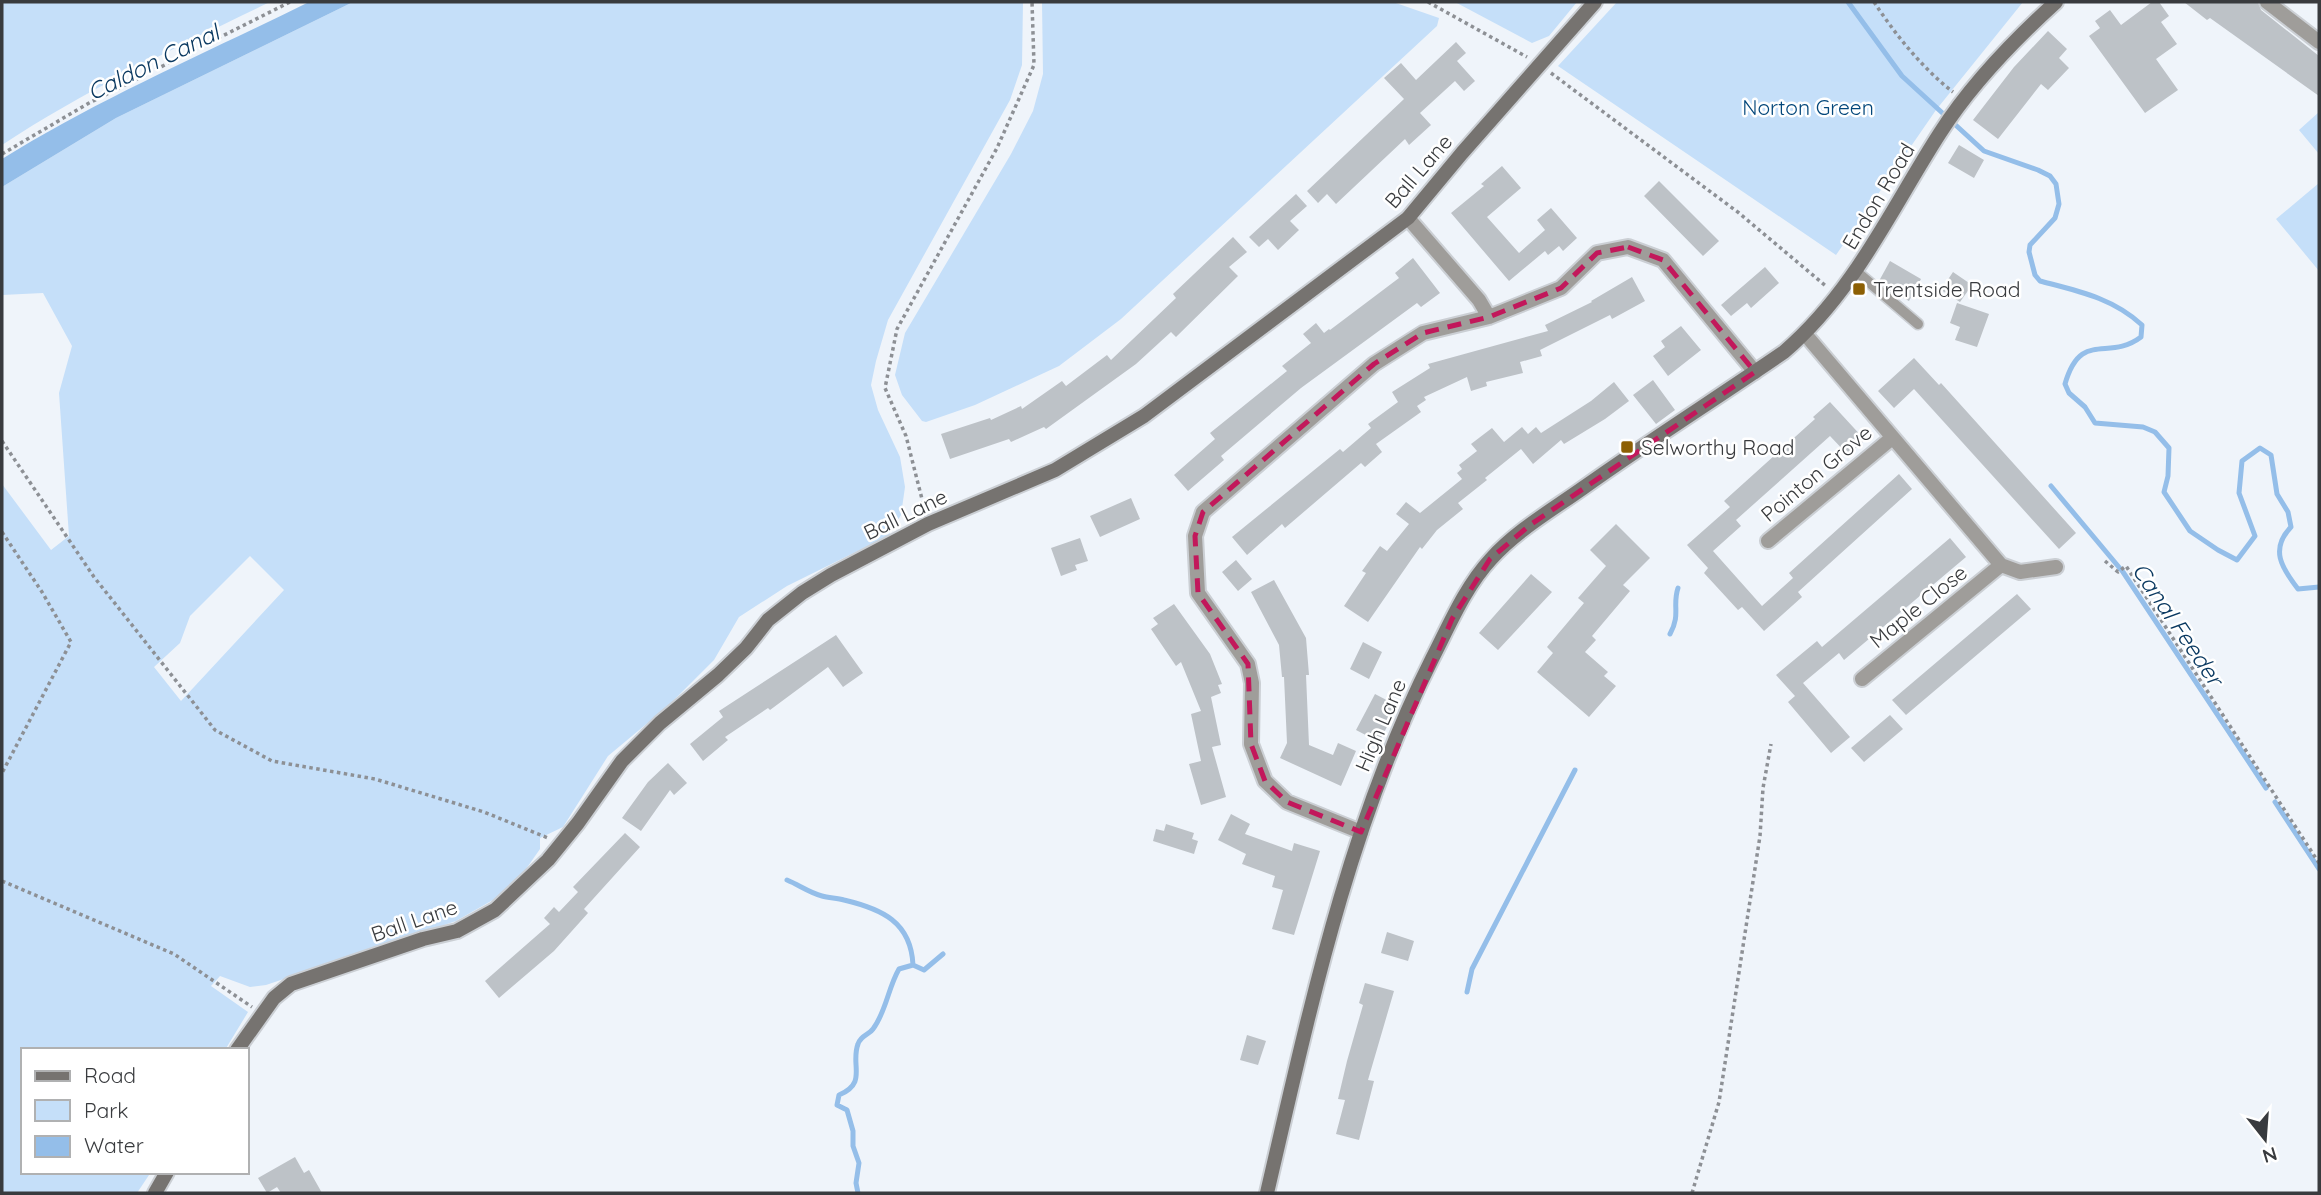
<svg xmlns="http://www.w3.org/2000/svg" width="2321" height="1195" viewBox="0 0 2321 1195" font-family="Quicksand,sans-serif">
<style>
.green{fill:#c5dff9;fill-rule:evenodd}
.water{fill:#94bee9}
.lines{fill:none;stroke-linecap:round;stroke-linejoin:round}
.stream{stroke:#94bee9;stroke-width:5}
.building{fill:#bdc2c7}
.lane-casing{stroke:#cbcfd4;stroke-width:13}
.street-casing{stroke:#cbcfd4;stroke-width:18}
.secondary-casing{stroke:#cbcfd4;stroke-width:18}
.path{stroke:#8d9095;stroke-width:3.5;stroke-dasharray:3.5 3.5;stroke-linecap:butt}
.lane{stroke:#9f9d9a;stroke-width:10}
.street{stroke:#9f9d9a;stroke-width:14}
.secondary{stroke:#767370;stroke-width:14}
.marked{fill:none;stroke:#c2185b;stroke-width:5;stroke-dasharray:14 9;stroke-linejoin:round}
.poi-dot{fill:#8c5f04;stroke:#fff;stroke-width:2.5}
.labels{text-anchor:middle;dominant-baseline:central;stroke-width:5;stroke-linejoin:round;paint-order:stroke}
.park-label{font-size:21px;fill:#02467a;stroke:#fff}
.street-label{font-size:21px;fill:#393b3e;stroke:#fff}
.poi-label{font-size:21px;fill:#393b3e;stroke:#fff;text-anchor:start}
.water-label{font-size:23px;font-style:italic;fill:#0a3961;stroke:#fff}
</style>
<rect width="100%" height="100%" fill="#eff4fa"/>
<!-- green -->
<path class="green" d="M2,2H270C179,46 87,89 2,145Z
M353,2H1023L1022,65L1010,100L888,320L876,361L871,385L878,410L900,457L905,487L901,515L888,536L787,586L739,617L714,660L668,706L608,756L563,827L540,838V849L512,889L456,921L266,985L250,987L220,976L211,986L248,1012L225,1050H23V1172H151L137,1193H2V484L51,550L69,536L59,393L72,346L43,293L2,295V187L116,118ZM250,556L284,590L181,701L154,667L180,643L190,616Z
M1042,2H1393L1439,18L1437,26L1121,319L1059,366L975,405L926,422L922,421L902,395L895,375L905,333L1011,154L1033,111L1043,74Z
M1455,2H1577L1549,36L1532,43Z
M1617,2H2023L1936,110L1836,255L1558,66Z
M2319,112V154L2299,130Z
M2319,183V271L2276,219Z"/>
<!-- water -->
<path class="water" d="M309,2H353L116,118L2,187V159C100,98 206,53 309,2Z"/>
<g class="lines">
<!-- stream -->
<path class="stream" d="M1848,2L1902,76L1984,151L2038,170L2050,176L2056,184L2059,204L2055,218L2030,245L2029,252L2035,275L2040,281C2078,291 2113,298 2142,325L2141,337C2108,362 2081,329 2065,384L2069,393L2085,407L2095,423L2143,427L2155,432L2169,448L2168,476L2164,492L2190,531L2218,550L2237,560L2255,536L2239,493L2242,461L2260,448L2271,455L2277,494L2288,512L2291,527C2270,549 2281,567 2298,589L2319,587
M2051,486L2123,572L2266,788
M1670,634C1681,614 1672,606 1678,588
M2275,802L2319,869
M787,880C799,885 810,893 822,896C829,898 837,898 844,900C882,909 911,922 913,965
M1467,992L1472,969L1575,770
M858,1193L856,1183L859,1163L853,1146V1131L847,1110L837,1105L839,1095C868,1083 850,1065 858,1044C861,1035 869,1035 873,1029C886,1012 888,988 899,969L913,965L924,970L943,954"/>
</g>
<!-- building -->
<path class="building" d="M2152,2H2159L2169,16L2161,22L2177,44L2156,59L2178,90L2145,113L2089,36L2100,28L2095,21L2110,10L2121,25Z
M2184,2H2258L2261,10L2319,56V96L2210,18L2207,20Z
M2048,31L2067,49L2059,58L2069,68L2048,90L2041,84L1998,139L1973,120L2014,67Z
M1456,42L1466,53L1457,61L1475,81L1464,91L1455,81L1420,113L1431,125L1409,145L1405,139L1336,204L1327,194L1318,203L1307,191L1404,99L1384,78L1401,63L1416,80Z
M1959,145L1984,160L1974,178L1948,163Z
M1502,166L1521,188L1487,217L1519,253L1545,230L1537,220L1551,208L1577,238L1563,251L1559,246L1548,255L1545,251L1509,281L1451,213L1484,186L1481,184Z
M1659,181L1719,241L1703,256L1644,196Z
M1296,194L1307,206L1290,221L1299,230L1278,250L1268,239L1259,247L1249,237Z
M1233,237L1247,252L1229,267L1238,276L1176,337L1171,332L1136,364L1046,429L1044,427L1011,442L1009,439L950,459L941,434L990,418L991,420L1021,406L1022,409L1062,381L1066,386L1107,355L1111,360L1176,298L1173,294Z
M1413,258L1440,293L1421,307L1417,303L1301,388L1221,456L1224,460L1188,491L1174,475L1215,439L1210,433L1287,371L1282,366L1311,343L1303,334L1316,323L1324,333L1329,329L1330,330L1399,278L1395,273Z
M1890,261L1921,279L1909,301L1892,292L1879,281Z
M1765,267L1779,283L1751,308L1747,303L1731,316L1721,305Z
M1953,272L1972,285L1960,302L1941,290Z
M1632,277L1645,301L1612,319L1610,315L1540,350L1542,356L1520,362L1523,373L1486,382L1487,386L1471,391L1467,377L1424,397L1426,400L1417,406L1421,412L1376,444L1382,452L1365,467L1361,463L1285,528L1282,524L1247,555L1232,537L1340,449L1343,452L1371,428L1368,424L1398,402L1392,392L1430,368L1428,364L1548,331L1545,325L1592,302L1591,301Z
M1957,303L1989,314L1977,347L1955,340L1960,327L1950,323Z
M1681,326L1701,350L1668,376L1653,356L1665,347L1661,341Z
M1914,358L1939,385L1941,383L2076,533L2059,549L1914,389L1894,408L1878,391Z
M1653,380L1675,410L1656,424L1633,395Z
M1614,382L1629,401L1605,419L1564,444L1561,440L1533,464L1521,449L1485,478L1487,480L1458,503L1463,509L1437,530L1422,549L1420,547L1368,622L1344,606L1366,573L1362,571L1380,546L1387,551L1409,524L1396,514L1406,502L1420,513L1462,479L1457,473L1462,469L1459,465L1477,451L1471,444L1492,428L1504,442L1522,427L1528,434L1536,427L1541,433L1591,401Z
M1830,402L1865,440L1848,455L1830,436L1736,520L1741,526L1713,551L1762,606L1793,578L1789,573L1899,474L1912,489L1798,592L1802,597L1764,631L1742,607L1738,610L1704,573L1708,568L1687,545L1730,507L1724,501L1815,419L1813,417Z
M1131,498L1140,519L1100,537L1090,516Z
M1616,524L1650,558L1623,585L1630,591L1592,636L1596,640L1585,652L1608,672L1604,676L1616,686L1589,717L1537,672L1553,653L1547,647L1584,603L1578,598L1606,566L1590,550Z
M1080,538L1088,561L1075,565L1077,570L1061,576L1051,548Z
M1950,538L1966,557L1844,660L1839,653L1803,683L1850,737L1831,753L1788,702L1795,696L1776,675L1817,641L1822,647Z
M1236,560L1252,579L1238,591L1222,572Z
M1531,574L1552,592L1498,650L1479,633Z
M1274,580L1306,638L1309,675H1306L1309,745L1333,755L1338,743L1356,751L1341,786L1280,758L1287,743L1284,677H1282L1279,645L1251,592Z
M2017,594L2031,609L1906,715L1892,700Z
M1174,604L1210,654L1222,684L1218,685L1221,693L1211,697L1221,745L1212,747L1226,797L1201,805L1189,764L1201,761L1191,714L1201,711L1181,662L1176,666L1151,629L1158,624L1153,618Z
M836,635L863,673L843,687L828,667L770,710L768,708L725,737L728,740L703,761L690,744L723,717L719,711Z
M1363,642L1382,652L1369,679L1350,669Z
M1375,694L1398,706L1379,742L1356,730Z
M1890,715L1903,729L1864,762L1851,748Z
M668,763L687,783L674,795L670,790L641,831L622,818L648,782Z
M1231,814L1250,824L1245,834L1292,851L1294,843L1320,851L1294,935L1272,929L1283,890L1272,887L1275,876L1242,864L1246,854L1218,840Z
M1166,824L1194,833L1192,839L1198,841L1194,854L1153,841L1156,829L1164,831Z
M625,833L640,847L584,909L588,913L554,951L499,998L485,981L550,924L544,918L554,907L559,912L578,892L573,887Z
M1387,932L1414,941L1408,961L1381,953Z
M1365,983L1394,991L1368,1080L1374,1081L1359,1140L1336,1134L1345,1100L1338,1099L1347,1061L1363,1005L1359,1003Z
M1247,1035L1266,1041L1258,1065L1240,1060Z
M295,1157L304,1173L309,1170L322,1193H281L277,1187L267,1193L258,1178Z"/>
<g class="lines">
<!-- lane casing -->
<g class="lane-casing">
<path id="lane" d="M1857,272L1918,324"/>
</g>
<!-- street casing -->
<g class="street-casing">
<path id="street" d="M2267,2L2319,42
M1408,218L1479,300L1489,317
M1805,334L2001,565L2020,572L2056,567
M1768,541L1892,438
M1862,679L2001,565
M1361,832L1287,802L1265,781L1251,744L1252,683L1248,664L1198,593L1195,536L1203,512L1374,364L1423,333L1489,317L1561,288L1597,253L1628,247L1663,260L1755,372"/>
</g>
<!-- secondary casing -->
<g class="secondary-casing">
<path id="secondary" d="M237,1050L274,998L291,984L423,939L457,931L495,910L548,860L578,823L622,761L660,723L718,675L746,648L768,620L802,593L831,575L928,524L1055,470L1144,416L1408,218L1462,153L1595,2
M155,1193L167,1172
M1267,1193C1309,1013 1348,826 1432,659C1449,626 1465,587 1491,559C1516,531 1552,510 1583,488C1649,441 1717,398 1784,352C1855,291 1891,209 1940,133C1972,83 2013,41 2056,2"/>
</g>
<!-- path -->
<path class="path" d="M1428,2L1527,57
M1874,2C1895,34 1922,68 1953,92
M1551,73L1739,213L1827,287
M2,154L89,103L290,2
M2,441L94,577L215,730L272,761L375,779L484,812L548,838
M925,511L906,436L885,388L897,329L997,148L1034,65L1032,2
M2,532L42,592L71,642L2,773
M2105,561L2118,572L2126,566L2319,863
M2,881L174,954L252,1007
M1692,1193L1719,1102L1760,836L1763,788L1771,744"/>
<!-- lane -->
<use href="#lane" class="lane"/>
<!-- street -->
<use href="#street" class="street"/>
<!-- secondary -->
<use href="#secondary" class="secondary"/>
</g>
<!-- marked area -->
<path class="marked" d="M1628,247L1663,260L1755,372L1530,525L1490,559L1452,619L1361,832L1287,802L1265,781L1251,744L1248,664L1198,593L1195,536L1203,512L1374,364L1423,333L1489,317L1561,288L1597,253Z"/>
<!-- markers -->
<g class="poi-dot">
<rect x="1852" y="282" width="14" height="14" rx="3.5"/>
<rect x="1620" y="440" width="14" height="14" rx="3.5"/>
</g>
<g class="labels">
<!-- park labels -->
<g class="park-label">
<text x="1808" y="107">Norton Green</text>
</g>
<!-- street labels -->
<g class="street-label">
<text transform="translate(1418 171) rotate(-49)">Ball Lane</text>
<text transform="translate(1878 196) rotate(-59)">Endon Road</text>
<text transform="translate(1816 473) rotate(-40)">Pointon Grove</text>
<text transform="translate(905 514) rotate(-26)">Ball Lane</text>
<text transform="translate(1918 606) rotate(-39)">Maple Close</text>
<text transform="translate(1380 725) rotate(-67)">High Lane</text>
<text transform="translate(414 920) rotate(-19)">Ball Lane</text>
</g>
<!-- poi labels -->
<g class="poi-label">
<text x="1873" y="289">Trentside Road</text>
<text x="1641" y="447">Selworthy Road</text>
</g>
<!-- water labels -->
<g class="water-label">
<text transform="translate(153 62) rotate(-26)">Caldon Canal</text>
<text transform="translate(2178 624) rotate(56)">Canal Feeder</text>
</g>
</g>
<!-- border -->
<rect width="2321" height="1195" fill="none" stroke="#393b3e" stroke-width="7"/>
<!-- legend -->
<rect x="21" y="1048" width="228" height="126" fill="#ffffff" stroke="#b0b1b2" stroke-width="2"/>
<rect x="35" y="1071" width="35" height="10" fill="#767370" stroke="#b0b1b2" stroke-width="2"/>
<text x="84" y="1083" font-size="21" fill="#393b3e">Road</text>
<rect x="35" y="1100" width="35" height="21" fill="#c5dff9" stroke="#b0b1b2" stroke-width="2"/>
<text x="84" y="1118" font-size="21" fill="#393b3e">Park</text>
<rect x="35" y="1136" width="35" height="21" fill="#94bee9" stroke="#b0b1b2" stroke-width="2"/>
<text x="84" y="1153" font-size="21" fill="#393b3e">Water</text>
<!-- north arrow -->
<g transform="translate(2265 1139) rotate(163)" stroke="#ffffff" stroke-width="5" paint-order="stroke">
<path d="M0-5L12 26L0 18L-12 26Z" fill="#393b3e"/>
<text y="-10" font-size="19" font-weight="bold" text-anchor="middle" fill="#393b3e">N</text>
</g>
</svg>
